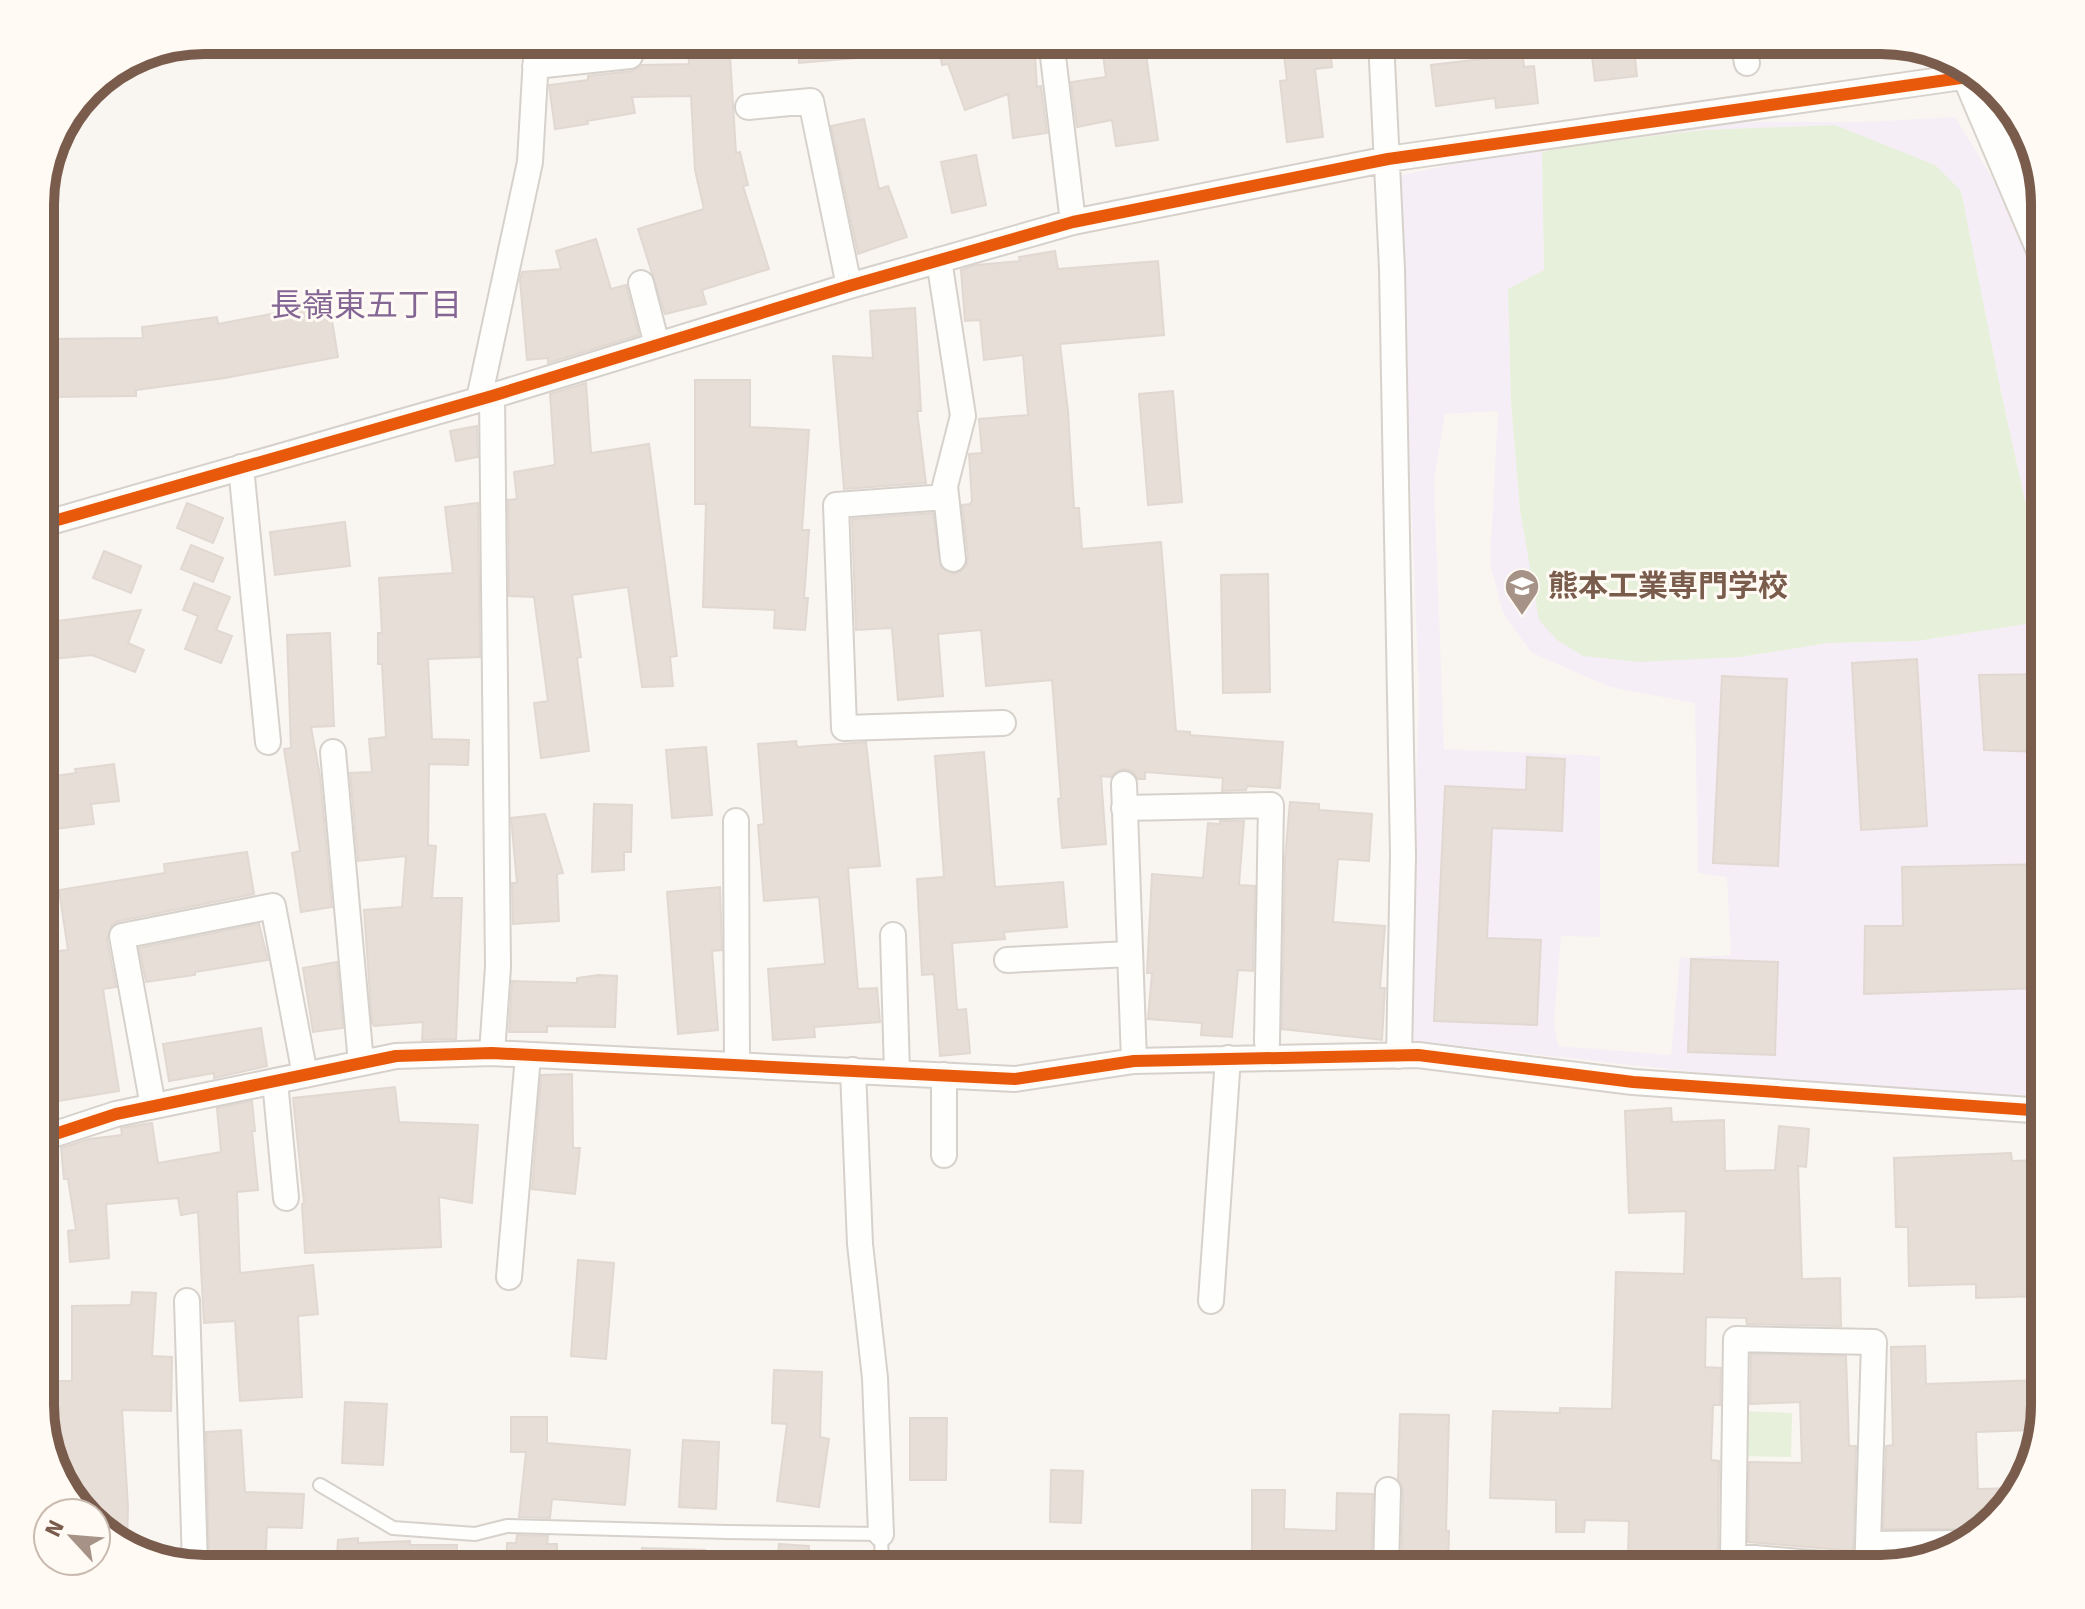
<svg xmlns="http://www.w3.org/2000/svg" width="2085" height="1609" viewBox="0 0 2085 1609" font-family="Signika,'Noto Sans JP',sans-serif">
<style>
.education{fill:#f6eef6;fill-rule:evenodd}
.green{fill:#e7f0db}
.building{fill:#e6ded7;stroke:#e2d8d2;stroke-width:2}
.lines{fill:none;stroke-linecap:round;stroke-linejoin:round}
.lane-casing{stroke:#d7d1cb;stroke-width:16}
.street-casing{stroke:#d7d1cb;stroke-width:28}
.secondary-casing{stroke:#d9d2cb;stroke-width:38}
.lane{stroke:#fefefd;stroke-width:12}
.street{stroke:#fefefd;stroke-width:24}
.secondary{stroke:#fefefd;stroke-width:34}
.cycleway-casing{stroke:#fffaf3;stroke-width:17}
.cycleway{stroke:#e8590c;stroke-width:12}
.labels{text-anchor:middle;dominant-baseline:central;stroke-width:6;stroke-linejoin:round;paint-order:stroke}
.poi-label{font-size:30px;font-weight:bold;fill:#7a5c4d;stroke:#fffaf3;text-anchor:start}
.neighbourhood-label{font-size:32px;fill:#846695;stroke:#fffaf3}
.rim{fill:none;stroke:#7a5c4d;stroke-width:10}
</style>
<rect width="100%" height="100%" fill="#f9f5f0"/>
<!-- education -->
<path class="education" d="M1955,117L1997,186L2045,297V592L2001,392L1961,191L1835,125L1703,130L1555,148L1542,153L1544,270L1508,289L1511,402L1520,510L1740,657L1828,643L1917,641L2045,621V674L1979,676L1984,749L2045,752V778L2042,779L2045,864L1902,867L1903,914L2045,923L1866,927L1864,994L2045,988V1111L1408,1040L1419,694L1404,320L1394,177L1526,148L1750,122H1866ZM1498,411L1490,563L1503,613L1531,652L1566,668L1610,687L1695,703L1698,873L1727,877L1731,955L1680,958L1671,1055L1558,1046L1554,1021L1561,936L1600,937V756L1444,749L1434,481L1445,414ZM1917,660L1861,829L1852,663ZM1722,677L1787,680L1778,866L1713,862ZM1691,960L1778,962L1775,1055L1688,1052Z"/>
<!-- green -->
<path class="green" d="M1835,125L1935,165L1961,191L2001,392L2045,592V621L1917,641L1828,643L1740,657L1639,662L1583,656L1557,640L1539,620L1520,510L1511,402L1508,289L1544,270L1542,153L1555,148L1703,130Z
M1743,1411L1792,1413L1791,1457L1741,1456Z"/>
<!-- building -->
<path class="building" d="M688,40H729L736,153L740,152L748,185L743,186L769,269L702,290L706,304L665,314L638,229L704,209L695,170L691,96L632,97L635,113L587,121L588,124L555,129L549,85L588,80V76L632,71L642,65L689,64Z
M798,40H879L880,56L799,63Z
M937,40H1034L1037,87L1041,86L1047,133L1013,138L1008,94L965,110L948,64L942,65Z
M1101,40H1144L1158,140L1116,146L1112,120L1077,127L1071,82L1106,77Z
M1282,40H1329L1332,67L1315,69L1323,137L1287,142L1280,81L1287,80Z
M1489,40H1521L1524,67L1534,66L1538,103L1496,108L1495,98L1436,106L1431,65L1491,58Z
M1590,40H1633L1637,76L1595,81Z
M864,119L879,189L888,186L907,237L858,254L831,126Z
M976,155L986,205L952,213L941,162Z
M596,239L611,289L626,285L639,335L548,363V358L527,360L520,280L522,272L561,269L556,251Z
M1055,251L1058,269L1158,261L1164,335L1060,344L1068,411L1074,508H1079L1082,549L1161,542L1176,731L1190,732V735L1283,742L1280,788L1247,786L1246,790L1222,791L1223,778L1145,772V779H1138L1132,771L1124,769L1117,771L1111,777L1101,776L1106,844L1062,848L1058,799L1061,798L1052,680L986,686L981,630L938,634L943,696L898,700L892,628L856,630L852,519L933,513L941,567L954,574L961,571L966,566L968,557L962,505L970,504L972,501L969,454L982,453L979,419L1028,415L1023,355L984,360L980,320L965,321L961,270L976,265L1020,261L1019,257Z
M329,303L338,357L225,378L136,390V396L47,397V339L143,338L142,327L217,317L218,324Z
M915,308L921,411H917L926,483L844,489L833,356L873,358L870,311Z
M695,380H750V427L809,430L802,530H809L804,598H808L805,630L774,628L775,610L703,607L706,504H695Z
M586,383L591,453L649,444L677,656L670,657L673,686L642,687L628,587L572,595L581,657L577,658L589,751L541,758L534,703L548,701L534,597L509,596L508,500L517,499L514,472L555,465L550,394Z
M1173,391L1182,502L1148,505L1139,394Z
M477,426L478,457L456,461L450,431Z
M187,503L223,518L213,543L177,528Z
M478,503L480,657L428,659L432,739L469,740L468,765L429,764L428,845L436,846L432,898H462L456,1039L422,1040L423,1022L374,1026L372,1023L364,910L402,907L406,856L358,861L350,773L372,772L369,739L386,737L382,664H378V633H382L379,578L453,573L445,507Z
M345,522L350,566L275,575L270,532Z
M191,545L223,558L213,582L181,569Z
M104,551L141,566L131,593L93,578Z
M1268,574L1270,692L1223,693L1221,575Z
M194,583L230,597L216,630L232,636L221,663L185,649L198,616L183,610Z
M141,610L128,643L144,650L135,672L92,655L53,659L49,622Z
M330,633L334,726L311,727L320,776L332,907L301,912L292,853L300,851L284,749L291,748L287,635Z
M1917,659L1927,826L1861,830L1852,663Z
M2045,674V752L1984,750L1979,675Z
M1722,676L1787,679L1778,866L1713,863Z
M796,741L797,747L866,742L880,866L848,868L858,989L877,988L880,1022L814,1027L815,1037L773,1040L768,969L825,964L819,897L764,901L758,825L764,824L758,744Z
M706,747L712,815L672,818L666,750Z
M984,752L995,887L1063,882L1067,927L1004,932L1005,939L952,943L957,1010L966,1009L970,1053L940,1056L934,974L922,975L917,879L944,877L935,756Z
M1527,757L1565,759L1562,831L1492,828L1487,938L1541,940L1537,1025L1434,1021L1445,786L1526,790Z
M114,764L119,801L91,804L94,824L56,829L47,777L76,773L75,769Z
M1290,802L1319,804V810L1372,814L1369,861L1338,859L1333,922L1385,926L1380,988H1385L1382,1040L1282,1029L1285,858Z
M594,804L632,805L631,852H624V870L592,872Z
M545,814L563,873L557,874L559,921L513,924L512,883H517L511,818Z
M1220,821H1244L1239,885L1255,886L1253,971L1238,970L1232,1037L1201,1035L1202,1023L1148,1019L1152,973H1147L1152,874L1203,878L1208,823L1220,824Z
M247,852L254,894L119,921L112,925L107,939L116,987L103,989L119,1091L40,1104V953L68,950L59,890L165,873L164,864Z
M2045,864V988L1864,994L1865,926H1903L1902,867Z
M720,887L722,950L712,951L718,1030L678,1034L667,892Z
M259,924L268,960L195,972V975L146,982L139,948Z
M1691,959L1778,962L1775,1055L1688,1052Z
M337,962L343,1028L313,1032L303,968Z
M598,975L617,976L615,1027L547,1026V1032H509L512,981L577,983V978Z
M261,1028L267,1066L214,1078V1073L169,1081L163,1044Z
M572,1074L573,1148H580L575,1194L532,1189L541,1075Z
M395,1087L399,1122L478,1125L472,1203L439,1197L441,1247L305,1253L302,1204L304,1203L293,1098Z
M252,1101L255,1131H252L258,1190L237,1192L240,1273L313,1265L318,1314L298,1316L302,1397L240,1401L235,1321L204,1323L198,1212L181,1215L178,1198L106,1204L109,1258L70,1262L68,1231L76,1230L68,1179H64L61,1148L89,1139L122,1135L121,1128L152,1123L158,1163L221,1152L217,1108Z
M1671,1108L1672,1122L1724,1120L1725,1171L1775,1170L1779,1126L1809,1129L1806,1167L1798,1166L1802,1279L1840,1278L1841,1326L1747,1324L1746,1318L1706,1317L1705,1367L1721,1368L1720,1405H1713L1711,1460L1719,1461L1718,1556L1720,1564L1726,1569H1680V1559L1628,1557L1629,1521L1585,1520L1584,1532H1556V1500L1490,1498L1493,1411L1560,1413V1408L1612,1409L1616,1272L1684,1274L1686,1211L1629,1213L1625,1111Z
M2011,1153L2012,1161L2045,1160V1296L1976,1298V1284L1909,1286L1908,1227H1896L1894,1158Z
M578,1260L614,1263L606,1359L571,1356Z
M132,1292L156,1293L152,1356L172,1357L171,1411L122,1410L128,1507L127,1543L104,1535L96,1525V1513H86L57,1478L40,1415V1381H72V1306L131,1305Z
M1925,1346L1926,1384L2045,1380V1405L2037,1430L1976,1432L1978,1489L2017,1488L2011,1505L1982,1529H1883L1886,1446L1893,1445L1891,1347Z
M1751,1354L1846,1356L1849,1446H1856L1853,1551L1748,1542L1749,1462L1802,1463L1800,1402L1750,1404Z
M774,1370L822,1372L820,1437L829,1439L819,1507L777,1501L787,1424L772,1423Z
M345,1402L387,1404L383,1465L342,1463Z
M1400,1414L1449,1415L1446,1531H1449L1448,1569H1401L1403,1490L1398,1479Z
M511,1417H547V1443L630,1450L625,1505L552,1499L550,1518L519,1517L526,1452H511Z
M910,1418H947L946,1480H910Z
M241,1430L245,1492L304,1494L302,1528L267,1527L265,1569H209L206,1432Z
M683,1440L719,1442L716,1509L679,1507Z
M1051,1470L1083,1471L1081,1523L1050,1522Z
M1252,1490H1285L1284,1529L1336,1531L1337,1493L1373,1494L1371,1569L1252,1566Z
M517,1535L548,1536L547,1544H557V1569H506L507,1543H516Z
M358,1538V1543L410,1541V1545H457L456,1569H336L338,1540Z
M779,1544L809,1546L808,1569H777Z
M642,1548L705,1550L704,1569H641Z
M1925,1558V1559L1882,1569V1559Z"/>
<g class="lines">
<!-- lane casing -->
<g class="lane-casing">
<path id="lane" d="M320,1485L393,1528L475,1534L507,1526L727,1532L881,1534L882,1569"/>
</g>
<!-- street casing -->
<g class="street-casing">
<path id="street" d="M1051,40L1073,222
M1381,40L1392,269L1403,855L1399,1056
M1743,40L1747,63
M535,66L630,56
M748,107L811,101L849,286
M939,260L963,416L945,486L953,559
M641,283L657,345
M492,396L498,967L492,1053
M479,399L530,162L537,40
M241,467L268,742
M946,497L836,505L844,728L1003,723
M40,525L492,396L849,286L1073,222L1388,159L1969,76
M333,752L361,1063
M1124,784L1134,1061
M1124,808L1271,805L1267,1042
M736,821L737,1065
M893,935L897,1072
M1007,960L1130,954
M853,1070L860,1244L875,1378L881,1534
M275,1081L286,1198
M153,1106L122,936L273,906L305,1075
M40,1139L116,1114L396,1056L492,1053L1015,1079L1134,1061L1418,1055L1633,1082L2045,1111
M944,1155V1075
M509,1277L528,1056
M187,1301L195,1566
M1211,1301L1228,1058
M40,1363L41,1362
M1868,1544L1964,1543
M1386,1569L1388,1490
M1867,1569L1868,1544L1874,1342L1736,1339L1733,1556L1867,1568"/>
</g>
<!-- secondary casing -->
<g class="secondary-casing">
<path id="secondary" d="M1967,69L2045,252"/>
</g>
<!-- lane -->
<use href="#lane" class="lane"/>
<!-- street -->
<use href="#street" class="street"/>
<!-- secondary -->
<use href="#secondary" class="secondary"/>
<!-- cycleway casing -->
<g class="cycleway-casing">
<path id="cycleway" d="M40,525L492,396L849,286L1073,222L1388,159L1982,75
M40,1139L116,1114L396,1056L492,1053L1015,1079L1134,1061L1418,1055L1633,1082L2045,1111"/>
</g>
<!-- cycleway -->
<use href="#cycleway" class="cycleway"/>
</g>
<!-- icons -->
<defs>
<g id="school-pin" transform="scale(1.8)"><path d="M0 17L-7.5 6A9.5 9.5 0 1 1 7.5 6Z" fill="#a69286" stroke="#fffaf3"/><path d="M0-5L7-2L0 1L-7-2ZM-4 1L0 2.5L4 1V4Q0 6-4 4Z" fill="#fff"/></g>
</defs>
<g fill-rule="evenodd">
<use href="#school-pin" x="1522" y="586"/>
</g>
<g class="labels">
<!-- poi labels -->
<g class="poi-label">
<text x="1548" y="586">熊本工業専門学校</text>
</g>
<!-- neighbourhood labels -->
<g class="neighbourhood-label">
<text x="366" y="305">長嶺東五丁目</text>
</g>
</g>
<!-- crop -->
<path d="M0 0H2085V1609H0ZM204 54H1881A150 150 0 0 1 2031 204V1405A150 150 0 0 1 1881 1555H204A150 150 0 0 1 54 1405V204A150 150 0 0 1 204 54Z" fill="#fffaf3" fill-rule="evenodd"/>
<path class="rim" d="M204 54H1881A150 150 0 0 1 2031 204V1405A150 150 0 0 1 1881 1555H204A150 150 0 0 1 54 1405V204A150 150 0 0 1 204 54Z"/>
<!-- north arrow -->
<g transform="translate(72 1537) rotate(296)"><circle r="38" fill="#fffaf3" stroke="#cabbb1" stroke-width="2"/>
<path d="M0-6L14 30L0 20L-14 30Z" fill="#a69286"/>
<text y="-12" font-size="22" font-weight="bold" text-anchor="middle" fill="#7a5c4d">N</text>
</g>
</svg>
